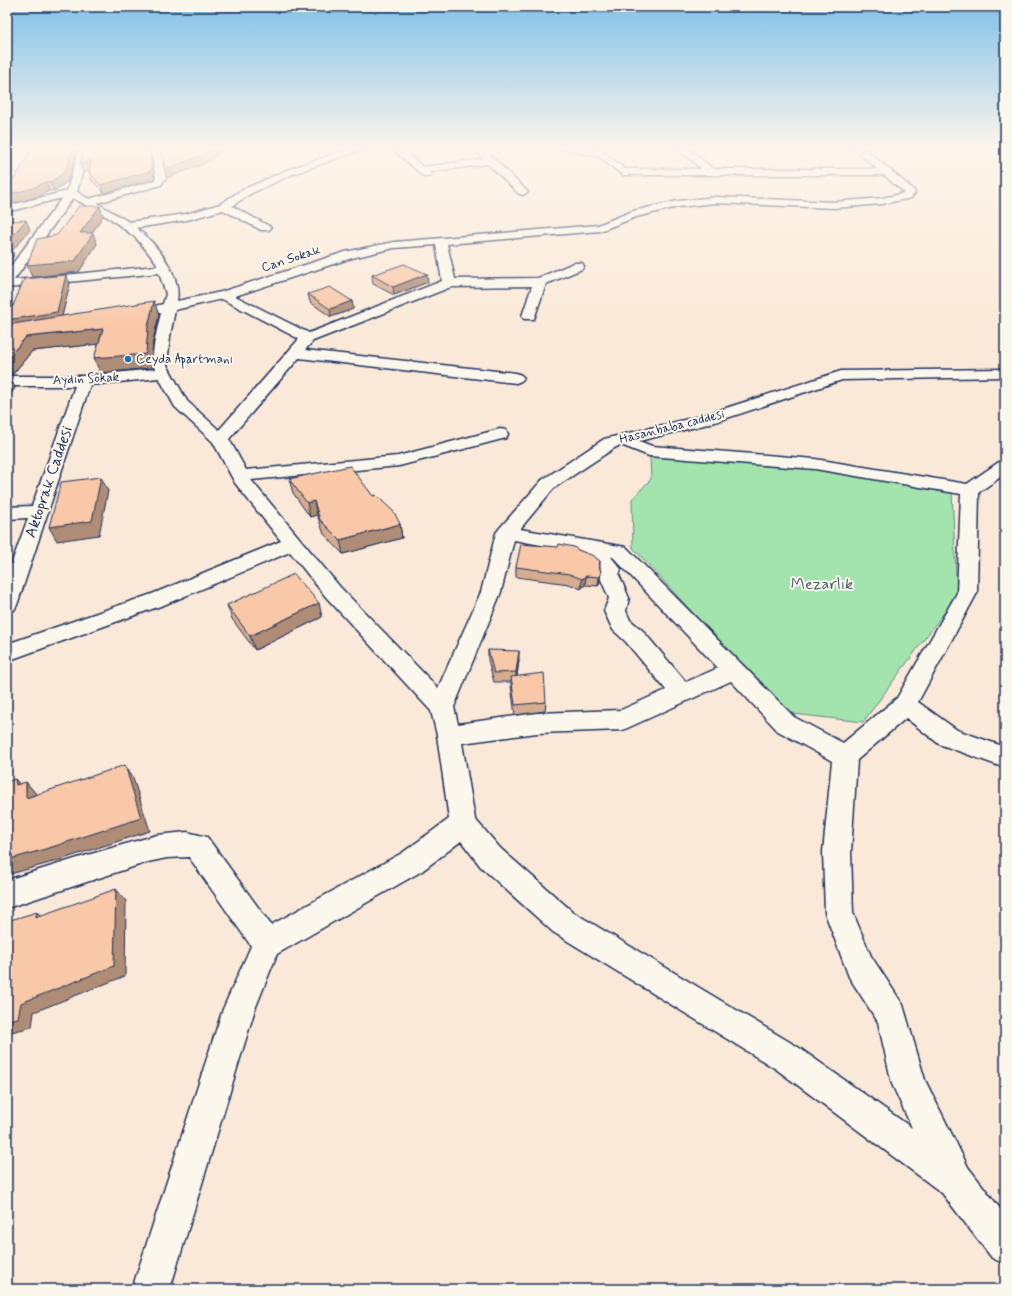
<svg xmlns="http://www.w3.org/2000/svg" width="1012" height="1296" viewBox="0 0 1012 1296" font-family="Mynerve,sans-serif">
<style>
.green{fill:#a3e3ad;stroke:#5f8986}
.lines{fill:none;stroke-linecap:round;stroke-linejoin:round}
.minor-casing{stroke:#1b2f5e;stroke-width:3}
.minor{fill:#fbf7ec;fill-rule:evenodd}
.wall{fill:#d5ac90;stroke:#1b2f5e}
.shaded-wall{fill:#ae8c76;stroke:#1b2f5e}
.building{fill:#f8c8a8;stroke:#1b2f5e}
.poi-dot{fill:#1f6fb2;stroke:#fbf7ec;stroke-width:1.5}
.labels{text-anchor:middle;dominant-baseline:central;stroke-width:4;stroke-linejoin:round;paint-order:stroke}
.far-street-label{font-size:13px;fill:#1b2f5e;stroke:#fbf7ec}
.far-poi-label{font-size:13px;fill:#1b2f5e;stroke:#fbf7ec;text-anchor:start}
.street-label{font-size:16px;fill:#1b2f5e;stroke:#fbf7ec}
.park-label{font-size:16px;fill:#3d5c72;stroke:#fbf7ec}
</style>
<rect width="100%" height="100%" fill="#fae9d8"/>
<filter id="ink" filterUnits="userSpaceOnUse"><feTurbulence type="fractalNoise" baseFrequency=".025" numOctaves="2"/><feDisplacementMap in="SourceGraphic" scale="8" xChannelSelector="R" yChannelSelector="G"/><feConvolveMatrix kernelMatrix="1 2 1 2 8 2 1 2 1" color-interpolation-filters="sRGB"/></filter>
<g filter="url(#ink)">
<!-- green -->
<path class="green" d="M650,457L815,464L952,493L957,595L863,722L785,713L633,548L632,499L651,479Z"/>
<g class="lines">
<!-- minor casing -->
<g class="minor-casing">
<path id="minor" d="M80,146H89L77,192L89,199L153,181L156,178L150,146H159L166,178L161,185L97,203L129,222L186,214L220,204L242,190L287,170L358,146H372L293,174L250,194L232,206L269,226L271,228L269,230H261L223,210L187,220L136,228C156,243 182,275 177,301L221,292L345,252L394,242L598,225L633,211L678,201L716,197L834,202L882,198L905,193L884,175H623L599,157L552,146L589,148L605,153L625,169H702L674,146H684L714,169H877L851,146H861L913,189L915,193L911,198L882,204L834,208L716,203L678,207L636,217L600,231L447,244L455,279L538,278L574,263H582L584,266L582,269L546,284L534,319H524L522,316L532,286L451,287L313,341L305,350L516,373L521,375L524,378L521,381L516,383L299,358L229,439L246,470L398,456L500,429L506,430L508,434L506,438L399,466L251,480L340,587L438,688L481,592L496,533L499,529L542,480L604,439L701,416L841,371L1005,369V377L842,380L712,423L639,441L652,446L815,459L967,484L999,462L1005,461V474L979,492L977,593L918,702L957,730L1005,747V768L939,744L906,718L857,760L851,852L853,913L871,956L903,1005L925,1080L968,1167L1005,1215V1264L992,1258L942,1193L776,1069L553,932L481,867L461,841L422,871L277,954L255,1009L170,1289H132L223,1009L251,946L189,857L167,858L148,862L7,908V880L91,854L157,835L187,832L207,837L271,925L402,853L449,819L437,735L431,711L326,597L290,552L166,604L7,661V644L152,594L281,541L235,483L213,442L175,407L159,378L90,385L17,605L14,610L7,612V576L28,518L7,519V507L32,506L75,386H7V376H84L155,369C149,358 158,326 161,313H151L149,310L151,307L163,304L166,294L159,273L7,288V271L62,198L7,212V206L67,191ZM73,198L111,219L136,238L156,262L157,266L14,280ZM436,245L442,281L309,333L235,296L352,258L394,248ZM222,299L299,339L219,430L187,401L167,365L170,336L175,310ZM621,445L649,456L815,469L961,494L957,593L897,698L843,743L794,717L626,547L520,529L554,488L616,447ZM514,540L573,551L575,556L594,564L601,570L599,575L609,598L604,611L613,630L626,642L666,690L621,710L537,713L458,724L454,707L501,592ZM611,557H613L718,668L686,682L642,630L630,620L626,611L629,598L619,575L621,569ZM731,681L778,731L832,761L823,852L825,913L849,977L878,1022L892,1084L912,1128L798,1047L573,912L501,849L475,819L462,743L537,733L623,730Z
M389,146H399L423,167L483,159L471,146H481L528,192L523,195L519,194L488,164L429,172L431,174L429,176H423Z"/>
</g>
<!-- minor -->
<use href="#minor" class="minor"/>
</g>
<!-- wall -->
<path class="wall" d="M34,146H79L68,181L54,191H49L37,197L19,202L15,178Z
M86,146L154,178L152,180L104,193L92,181L89,172V170L83,173Z
M372,275L428,282L394,295L373,284Z
M70,283L62,316L159,315L153,341L151,368L100,373L98,344L32,351L13,374L9,375L15,388L7,399V309Z
M308,294L352,301L353,309L331,317L310,302Z
M289,479L373,496L400,524L402,538L343,554L324,534L317,515L310,517L293,493Z
M558,547L578,550L600,561V568L601,572L600,581L598,586L585,585L581,589L569,584L516,577V567Z
M227,605L322,617L255,650L232,619Z
M488,650L519,660L517,676L546,702L545,711L515,715L511,686V682H494L488,660Z"/>
<!-- shaded-wall -->
<path class="shaded-wall" d="M7,146H25L7,155Z
M74,146H79L68,181L54,191L50,182Z
M148,146H149L154,178L152,180L104,193L101,185Z
M215,147L217,155L204,164L167,178L165,169Z
M91,159L94,168L83,173L80,165Z
M46,182L49,191L37,197L19,202H7V193Z
M100,206L103,216L85,244L80,233Z
M26,220L30,230L12,251L14,255L7,267V242Z
M93,233L97,244L79,272L32,277L27,265Z
M427,274L428,282L394,295L393,287Z
M66,275L70,283L61,320L7,329V320Z
M154,301L159,315L153,341L151,368L100,373L94,358L148,327Z
M352,301L353,309L331,317L330,309Z
M103,329L108,343L32,351L13,374L7,362V359L26,337Z
M8,374L15,388L7,399V375Z
M101,477L108,491L99,535L57,541L49,527Z
M314,501L317,515L310,517L307,503Z
M400,524L402,538L343,554L340,540Z
M601,572L600,581L598,586L599,577Z
M586,576L585,585L581,589L582,579Z
M319,603L322,617L255,650L250,636Z
M519,651V660L516,681V672Z
M125,765L133,778L150,831L60,860L7,875V860Z
M15,779L26,791V782L37,795L26,798L16,785Z
M116,889L126,901L125,976L34,1012L32,1027L7,1033V1020L21,1003Z
M37,912L49,923L36,917Z"/>
<!-- building -->
<path class="building" d="M34,146H74L65,172L50,182H46L33,188L15,193H7V185L15,178Z
M85,146H148L152,169L150,171L101,185L89,172L91,159L80,165Z
M160,146H214L215,147L201,156L165,169Z
M79,206H100L80,233H93L75,261L27,265L37,239L57,235Z
M26,220L7,242V221Z
M404,264L427,274L393,287L372,275Z
M66,275L57,312L7,320V309L8,306H13L24,279Z
M330,287L352,301L330,309L308,294Z
M154,301L148,327L146,354L94,358L103,329L26,337L7,359V325Z
M350,466L373,496L376,495L394,512L400,524L340,540L320,520L314,501L307,503L289,479Z
M101,477L92,521L49,527L61,482Z
M521,544L558,547L559,544L574,547L578,550L594,556L600,561L599,566L601,572L599,577L586,576L582,579L569,574L516,567Z
M294,574L319,603L250,636L227,605Z
M488,650L519,651L516,672L494,673Z
M544,673L546,702L515,705L511,677Z
M125,765L141,818L49,848L7,860V782L15,779L16,785L26,782V798Z
M116,889L114,966L21,1003L18,1018L7,1020V921L37,912L36,917Z"/>
</g>
<!-- sky -->
<linearGradient id="sky" x2="0" y2="1"><stop stop-color="#82c2e8"/><stop offset="0.45" stop-color="#fdf5ed"/><stop offset="1" stop-color="#fdf5ed" stop-opacity="0"/></linearGradient>
<rect width="1012" height="328" fill="url(#sky)"/>
<!-- markers -->
<circle class="poi-dot" cx="128" cy="359" r="4"/>
<g class="labels">
<!-- far-street labels -->
<g class="far-street-label">
<text transform="translate(291 259) rotate(-18)">Can Sokak</text>
<text transform="translate(86 379) rotate(-3)">Aydın Sokak</text>
<text transform="translate(672 427) rotate(-14)">Hasanbaba caddesi</text>
</g>
<!-- far-poi labels -->
<g class="far-poi-label">
<text x="136" y="359">Ceyda Apartmanı</text>
</g>
<!-- street labels -->
<g class="street-label">
<text transform="translate(49 482) rotate(-71)">Aktoprak Caddesi</text>
</g>
<!-- park labels -->
<g class="park-label">
<text x="822" y="584">Mezarlık</text>
</g>
</g>
<!-- margin -->
<rect width="1012" height="1296" fill="none" stroke="#fbf7ec" stroke-width="24"/>
<rect x="12" y="12" width="988" height="1272" fill="none" stroke="#1b2f5e" stroke-width="1.5" filter="url(#ink)"/>
</svg>
